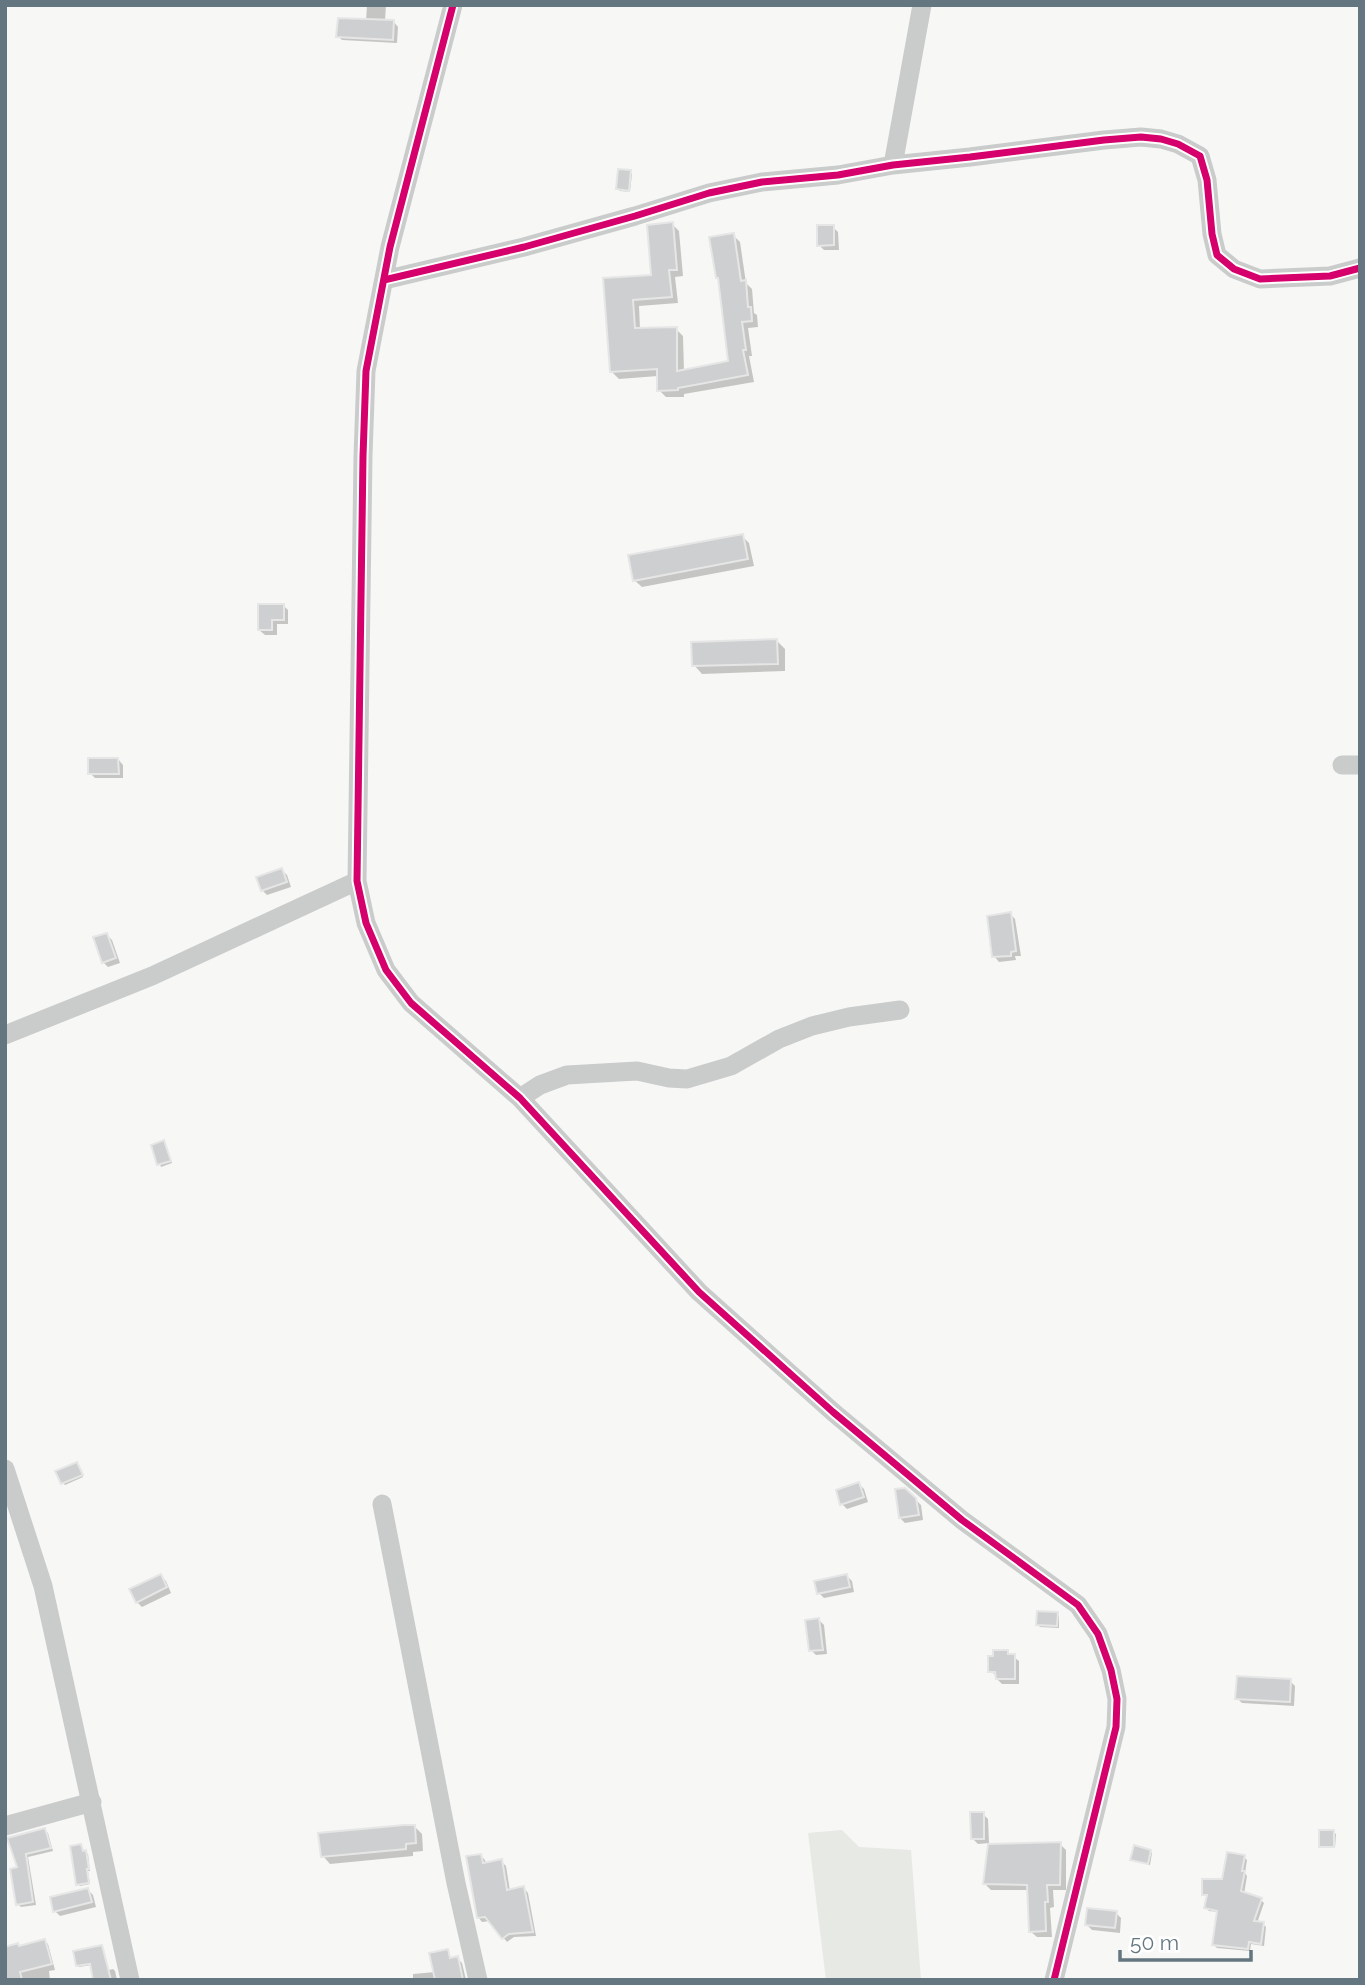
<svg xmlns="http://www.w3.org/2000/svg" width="1365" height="1985" viewBox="0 0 1365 1985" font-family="Raleway,sans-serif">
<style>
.green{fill:#e6e9e4}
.shadow{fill:#0003}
.building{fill:#cdcfd0;stroke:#e6e6e6;stroke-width:2}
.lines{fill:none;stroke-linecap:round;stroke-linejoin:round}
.minor{stroke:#cacccc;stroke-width:19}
.cycleway-casing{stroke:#fff;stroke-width:11}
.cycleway{stroke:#d6006c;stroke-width:7}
</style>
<rect width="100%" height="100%" fill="#f7f7f6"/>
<!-- green -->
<path class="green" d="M842,1830L859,1847L911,1850L921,1980H826L808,1833Z"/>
<!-- shadow -->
<path class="shadow" d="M367,5H386L385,21L394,22L398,27L397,43L342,40L338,36L366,21Z
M630,172L632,174L630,192L620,191L618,189Z
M672,224L679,231L683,276L675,277L678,303L639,306L640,329H676L683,336L684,371L730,363L720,280L717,278L733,235L740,242L746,283L752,289L754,313L757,315L758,327L748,328L752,356H749L754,382L684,394V397H666L659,390L658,376L619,379L612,372L605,280L653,276Z
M833,227L838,232L839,250H824L819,245Z
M742,536L749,543L754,566L642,587L634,580Z
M283,605L288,610V624H277V635H265L259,630Z
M777,641L785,649V671L702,674L694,665Z
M118,759L123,765V778H95L90,773Z
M282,870L287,875L291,887L267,895L262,890Z
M1010,914L1015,919L1021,956H1015L1016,960L999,962L994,956Z
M107,935L112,940L120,963L108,967L103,962Z
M164,1142L172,1163L161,1167L153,1146Z
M78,1466L83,1477L65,1485L63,1483Z
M859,1484L864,1489L868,1502L847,1509L842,1504Z
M915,1499L921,1505L923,1520L905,1523L900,1518Z
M161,1576L166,1581L171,1593L142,1607L137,1602Z
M847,1576L852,1581L854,1592L824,1598L819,1593Z
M1057,1614L1059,1616V1628L1040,1627L1038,1625Z
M819,1620L824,1625L827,1654L816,1655L811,1650Z
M1007,1652L1019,1661V1684H1002L997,1679V1676L990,1671Z
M1290,1681L1295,1686L1294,1706L1242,1703L1237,1698Z
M983,1814L988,1819L989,1843L978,1844L973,1839Z
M414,1826L422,1834L423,1851L413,1852V1856L330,1864L323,1856Z
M45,1830L48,1833L53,1851L28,1857L36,1905L21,1907L18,1904L19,1869L9,1839Z
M1333,1832L1336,1834L1335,1848H1323L1321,1846Z
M1060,1844L1066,1850V1890H1053L1054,1907L1050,1908L1052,1937H1037L1030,1931L1029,1890H991L985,1884Z
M81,1846L84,1852L88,1854L90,1871H88L90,1884L80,1886L78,1884Z
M1150,1851L1152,1853L1150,1865L1132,1860Z
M481,1856L485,1860L486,1864L501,1861L506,1866L510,1891L524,1888L528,1893L536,1936L514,1937L507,1942L490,1921L482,1922L478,1917Z
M1244,1857L1247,1860L1245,1873L1247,1876L1244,1894L1261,1900L1264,1903L1257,1923L1263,1924L1266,1927L1264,1946L1251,1944L1250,1951L1217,1948L1214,1945L1218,1912L1209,1911L1206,1908L1208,1898L1204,1894L1223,1881Z
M88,1890L93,1895L96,1907L60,1916L55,1911Z
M1116,1913L1121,1918L1120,1933L1092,1930L1087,1925Z
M45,1941L48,1944L55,1970L49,1971L50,1980H5L20,1947Z
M102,1947L109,1970L113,1969L115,1971L117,1980H95L92,1965L79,1967L77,1965Z
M447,1951L452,1959L457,1958L462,1963L466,1980H413V1974L435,1972Z"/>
<!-- building -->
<path class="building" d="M338,18L394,20L393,40L336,37Z
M618,169L631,170L629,191L616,189Z
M673,222L677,270H669L672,297L633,300L635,328L677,327V371L728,361L718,278H716L709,237L734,233L741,281L746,280L748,307H751L752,321L742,322L746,350H743L748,375L678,388V390L657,391V369L610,372L603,278L651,275L647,225Z
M817,225H834V245L817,246Z
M743,534L748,559L633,581L628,555Z
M258,604H284V620H272V630H258Z
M777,639L778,664L692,666L691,642Z
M88,758H118L119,774H88Z
M282,868L287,882L261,891L256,877Z
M1011,912L1016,951L1011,952V956L992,957L987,916Z
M107,933L116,958L102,963L93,937Z
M164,1140L171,1161L157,1165L151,1145Z
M77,1462L83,1475L61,1484L55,1471Z
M859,1482L864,1497L840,1505L836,1490Z
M905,1488L916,1498L919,1515L899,1518L895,1489Z
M161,1574L167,1587L136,1603L129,1589Z
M847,1574L850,1587L817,1594L814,1581Z
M1037,1611L1058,1612L1057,1626L1036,1625Z
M819,1618L823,1650L809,1651L805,1620Z
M993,1650H1008V1654H1015V1679H996L995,1672H988V1656H993Z
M1237,1676L1291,1679L1290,1702L1235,1699Z
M970,1812H984V1839H971Z
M404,1825H415L416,1843L406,1844V1849L321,1857L318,1833Z
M45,1828L51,1848L26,1854L33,1902L16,1905L10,1869L17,1867L7,1838Z
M1319,1830H1334V1847H1319Z
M1061,1842L1060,1885H1047L1048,1902H1045L1046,1931L1029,1932L1027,1885L983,1884L988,1844Z
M81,1844L83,1851L86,1850L89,1869H87L89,1883L76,1885L70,1846Z
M1134,1845L1151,1850L1148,1864L1130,1860Z
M1227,1852L1245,1855L1242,1871H1245L1241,1891L1262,1898L1254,1921L1264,1922L1261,1944L1249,1942L1248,1949L1212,1945L1217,1911L1204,1908L1207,1895H1202V1879H1222Z
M481,1854L483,1863L502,1859L507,1890L524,1886L533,1932L509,1934L502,1939L485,1917L477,1918L466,1856Z
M88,1888L92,1902L53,1912L50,1897Z
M1087,1908L1117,1911L1115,1928L1085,1925Z
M45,1939L52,1964L20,1972L22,1980H5V1947L18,1943L19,1946Z
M102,1945L111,1980H93L90,1964L76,1966L73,1951Z
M448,1949L450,1958L458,1956L463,1980H435L429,1953Z"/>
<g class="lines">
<!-- minor -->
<path class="minor" d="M453,5L390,247L366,371L363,456L357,881L366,923L386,970L411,1003L520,1098L699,1292L833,1412L962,1520L1078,1605L1098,1634L1111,1670L1117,1699L1116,1727L1054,1980
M893,165L922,5
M384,280L524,247L635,216L709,193L762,182L838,175L893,165L970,157L1104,140L1141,137L1161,139L1178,144L1200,156L1207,180L1212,234L1217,255L1234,269L1260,279L1330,276L1360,268
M1342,765H1360
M5,1035L152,976L357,881
M520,1098L540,1085L567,1075L637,1071L669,1078L687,1079L731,1066L779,1039L812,1026L849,1017L900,1010
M5,1469L43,1586L130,1980
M382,1504L456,1883L478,1980
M5,1826L92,1802"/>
<!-- cycleway casing -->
<g class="cycleway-casing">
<path id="cycleway" d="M453,5L390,247L366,371L363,456L357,881L366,923L386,970L411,1003L520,1098L699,1292L833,1412L962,1520L1078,1605L1098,1634L1111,1670L1117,1699L1116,1727L1054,1980
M384,280L524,247L635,216L709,193L762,182L838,175L893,165L970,157L1104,140L1141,137L1161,139L1178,144L1200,156L1207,180L1212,234L1217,255L1234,269L1260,279L1330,276L1360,268"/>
</g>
<!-- cycleway -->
<use href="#cycleway" class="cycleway"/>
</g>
<!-- border -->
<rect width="1365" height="1985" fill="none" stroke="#647680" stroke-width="14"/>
<!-- scale -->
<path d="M1120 1950v10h131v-10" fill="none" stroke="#647680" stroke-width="3.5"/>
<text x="1130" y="1950" font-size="21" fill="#647680" stroke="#ffffff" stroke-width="5" paint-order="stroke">50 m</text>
</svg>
